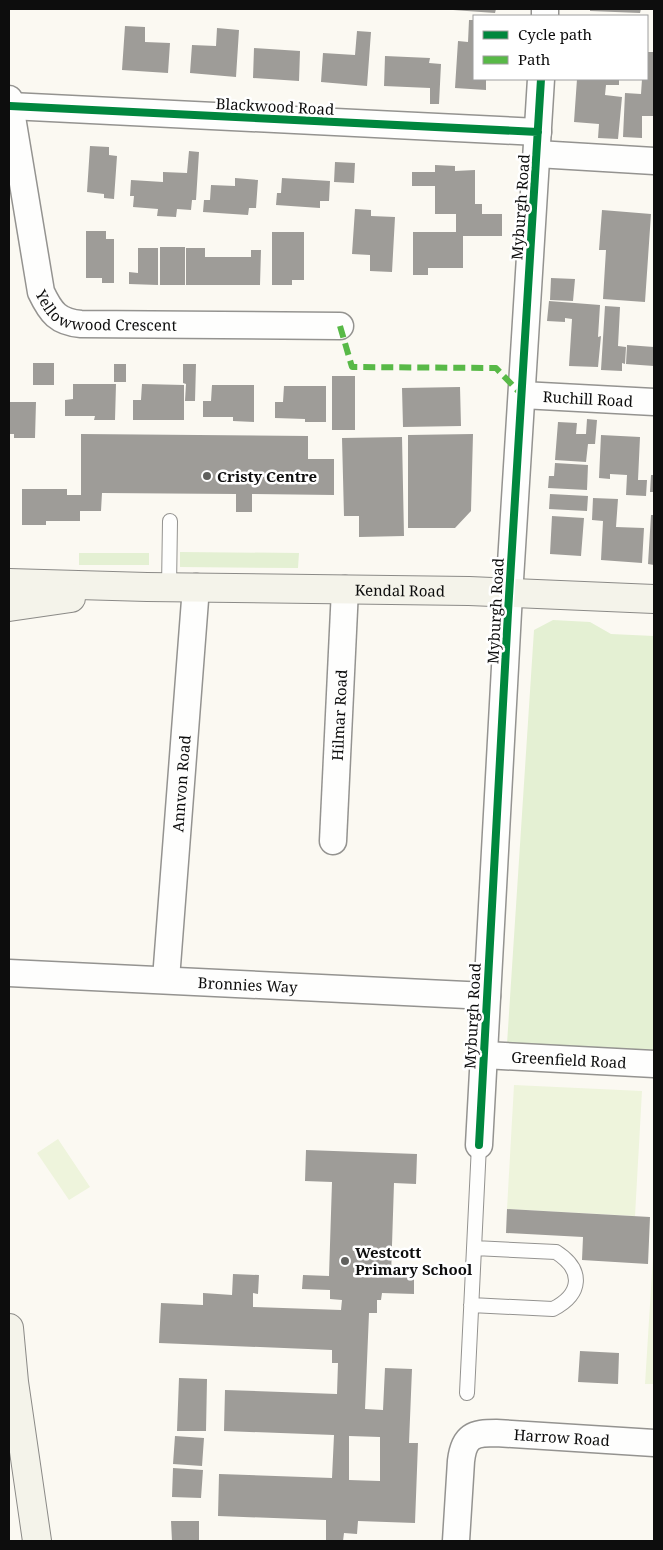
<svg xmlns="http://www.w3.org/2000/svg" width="663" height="1550" viewBox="0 0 663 1550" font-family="'Noto Serif',serif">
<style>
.green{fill:#e4f0d3}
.pitch{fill:#eef4dc}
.building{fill:#9e9c98;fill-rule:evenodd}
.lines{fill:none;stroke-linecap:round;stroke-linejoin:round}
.lane-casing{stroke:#949390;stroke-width:16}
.street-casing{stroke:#949390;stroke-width:29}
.secondary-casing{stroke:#8b8a87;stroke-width:30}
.lane{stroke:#fefefd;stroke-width:14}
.street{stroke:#fefefd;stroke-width:26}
.secondary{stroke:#f4f3ea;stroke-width:28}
.quiet{stroke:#58b947;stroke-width:6;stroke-dasharray:12 6;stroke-linecap:butt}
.cycleway-casing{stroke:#fff;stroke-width:11}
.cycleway{stroke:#00873e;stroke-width:8}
.poi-dot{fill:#60605d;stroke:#fff;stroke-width:2}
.labels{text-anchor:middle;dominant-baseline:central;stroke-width:5;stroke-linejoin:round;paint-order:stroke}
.street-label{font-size:15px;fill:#0d0d0d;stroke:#fff}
.poi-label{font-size:15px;font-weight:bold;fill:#0d0d0d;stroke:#fff;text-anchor:start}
</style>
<rect width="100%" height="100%" fill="#fbf9f2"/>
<!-- green -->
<path class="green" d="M180,552L299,553L298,568L180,567Z
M79,553H149V565H79Z
M553,620L590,622L611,634L654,636V1052L507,1044L534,630Z"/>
<!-- pitch -->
<path class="pitch" d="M514,1085L642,1091L635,1216L507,1209Z
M58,1139L90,1187L69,1200L37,1153Z
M654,1241V1384H645Z"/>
<!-- building -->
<path class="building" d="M454,9H496L495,13L453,10Z
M590,9H641L640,13L590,11Z
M469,20H474V79H486V90L455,88L458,41L468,42Z
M125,26L145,27V42L170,43L168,73L122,70Z
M217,28L239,30L236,77L190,73L192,45L216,46Z
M357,31L371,32L367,86L321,82L323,53L355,55Z
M254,48L300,51L299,81L253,78Z
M647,52H654V116H642V138L623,137L625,93L641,94L642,79H647Z
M385,56L430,58L429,63L441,64L439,104H430V88L384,86Z
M577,79H619V85H606L605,95L622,97L618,139L598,138L599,124L574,122Z
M90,146L109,147V155L117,156L114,199L104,198V194L87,192Z
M189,151L199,152L196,200H192L191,210L177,209L176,217L157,216L158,209L133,207L134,196H130L131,180L163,182V172L187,173Z
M335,162L355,163L354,183L334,182Z
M435,165L455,166V171L475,170V204H482V214H502V236H463V268H428V275H413V232H456V214H435V186H412V172H435Z
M235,178L258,180L256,208H249L248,215L203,212L204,200H210L211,185L235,186Z
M282,178L330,181L329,201H320V208L276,205L277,193H281Z
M355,209L371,210V216L395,217L392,272L370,271V255L352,254Z
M602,210L651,214L645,302L603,299L606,250H599Z
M86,231H106V239H114V283H102V278H86Z
M272,232H304V280H292V285H272Z
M160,247H185V285H160Z
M138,248H158V285L129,284V272L138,273Z
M186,248H205V257H251V250H261L260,285H186Z
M551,278L575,279L573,301L550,300Z
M549,301L600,305L598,337L601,336L598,367L569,366L572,319L565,318V322L547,321Z
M605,306L620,307L618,346L626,347L625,364L622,363V371L601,370Z
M627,345L654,347V366L626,364Z
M33,363H54V385H33Z
M114,364H126V382H114Z
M183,364H196L195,401H185L186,384L183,383Z
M332,376H355V430H332Z
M73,384H116L115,420H94L95,416H65V400L73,399Z
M142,384L184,385V420H133V400H141Z
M212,385H254V422L233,421V417H203V401H211Z
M284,386H326V422H305V419L275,418V402H283Z
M460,387L461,426L403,427L402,388Z
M9,402H36L35,438H14V434H9Z
M587,419L597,420L595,444H588L586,462L555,460L558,422L577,423L576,434H586Z
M81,434L308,436V459H334V495L252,494V512H236V494L102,493L101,511H80V521H46V525H22V489H67V495H81Z
M473,434L471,511L455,528H408V435Z
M601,435L640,437L638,480H647L646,496L626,495L627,475L610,474V479L599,478Z
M402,437L404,536L359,537V516H344L342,438Z
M555,463L588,465L587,490L548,488L549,476H554Z
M651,475H654V492H650Z
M550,494L588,496L587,511L549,509Z
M593,498L618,499L616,527L644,528L642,563L601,560L603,521L592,520Z
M651,515H654V565L648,564Z
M552,516L584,518L581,556L550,554Z
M306,1150L417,1154L416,1184L394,1183L391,1276L414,1277V1294L382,1293L381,1300H377V1313H369L365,1409L383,1410L385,1368L412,1369L409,1443H418L415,1523L358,1521L357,1534L344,1533L343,1541H326V1520L218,1516L219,1474L332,1478L334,1435L224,1431L225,1390L337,1394L338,1363H332V1350L159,1343L161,1303L203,1305V1293L232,1295L233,1274L259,1275L258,1294L253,1293V1307L341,1310L342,1300L330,1299V1290L302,1289L303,1275L329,1276L332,1182L305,1181ZM349,1436L380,1437V1481L349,1480Z
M507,1209L650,1217L648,1264L582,1260L583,1237L506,1233Z
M580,1351L619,1353L618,1384L578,1382Z
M179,1378L207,1379L206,1431H177Z
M175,1436L204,1438L202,1466L173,1464Z
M173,1468L203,1470L201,1498L172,1497Z
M171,1521H199V1541H172Z"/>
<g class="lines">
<!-- lane casing -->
<g class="lane-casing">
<path id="lane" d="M169,587L170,521
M471,1305L553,1309C582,1294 584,1270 556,1252L474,1248
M467,1393L479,1145"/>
</g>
<!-- street casing -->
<g class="street-casing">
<g id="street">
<path d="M545,16V9"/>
<path id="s1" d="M9,99L41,292C51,313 58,322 81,324L340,326"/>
<path d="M10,106L538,132"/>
<path d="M537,154L654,161"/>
<path id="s2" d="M522,395L654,402"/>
<path id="s3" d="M333,841L345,589"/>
<path id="s4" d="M9,973L487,996"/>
<path id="s5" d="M166,979L196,587"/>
<path id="s6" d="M484,1055L654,1064"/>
<path d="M479,1145L508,612L541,79"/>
<path id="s7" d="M456,1541L461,1461C464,1436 473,1433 496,1433L654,1443"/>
</g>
</g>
<!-- secondary casing -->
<g class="secondary-casing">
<g id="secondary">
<path id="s8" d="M9,583L147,587L469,591L654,599"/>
<path d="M9,607L71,598"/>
<path d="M9,1328L14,1382L37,1541"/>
</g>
</g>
<!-- lane -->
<use href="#lane" class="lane"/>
<!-- street -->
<use href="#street" class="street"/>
<!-- secondary -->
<use href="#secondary" class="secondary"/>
<!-- quiet -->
<path class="quiet" d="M340,326L352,367L496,368L522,395"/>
<!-- cycleway casing -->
<g class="cycleway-casing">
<path id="cycleway" d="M10,106L538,132
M479,1145L508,612L541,79"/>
</g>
<!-- cycleway -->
<use href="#cycleway" class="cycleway"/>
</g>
<!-- markers -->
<g class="poi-dot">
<circle cx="207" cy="476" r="5"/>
<circle cx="345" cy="1261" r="5"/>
</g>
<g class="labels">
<!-- street labels -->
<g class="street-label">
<text transform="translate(275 106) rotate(3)">Blackwood Road</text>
<text transform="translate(520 207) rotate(-86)">Myburgh Road</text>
<text stroke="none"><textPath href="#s1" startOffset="270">Yellowwood Crescent</textPath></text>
<text stroke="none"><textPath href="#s2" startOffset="66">Ruchill Road</textPath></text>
<text stroke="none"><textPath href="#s8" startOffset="391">Kendal Road</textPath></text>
<text transform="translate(495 611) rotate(-87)">Myburgh Road</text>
<text stroke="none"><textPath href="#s3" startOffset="126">Hilmar Road</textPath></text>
<text stroke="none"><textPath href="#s5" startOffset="196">Annvon Road</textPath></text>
<text stroke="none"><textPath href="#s4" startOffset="239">Bronnies Way</textPath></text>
<text transform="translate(472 1016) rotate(-87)">Myburgh Road</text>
<text stroke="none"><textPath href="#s6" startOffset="85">Greenfield Road</textPath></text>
<text stroke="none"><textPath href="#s7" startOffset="198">Harrow Road</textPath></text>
</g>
<!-- poi labels -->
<g class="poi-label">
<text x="217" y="476">Cristy Centre</text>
<text x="355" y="1252">Westcott<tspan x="355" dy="17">Primary School</tspan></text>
</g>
</g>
<!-- border -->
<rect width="663" height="1550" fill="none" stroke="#0d0d0d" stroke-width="20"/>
<!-- legend -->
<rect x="473" y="15" width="175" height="65" fill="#ffffff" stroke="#9e9e9e"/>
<rect x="483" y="31" width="25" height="8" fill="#00873e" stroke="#9e9e9e"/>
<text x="518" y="40" font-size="15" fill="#0d0d0d">Cycle path</text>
<rect x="483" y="56" width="25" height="8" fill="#58b947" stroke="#9e9e9e"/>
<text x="518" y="65" font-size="15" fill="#0d0d0d">Path</text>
</svg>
